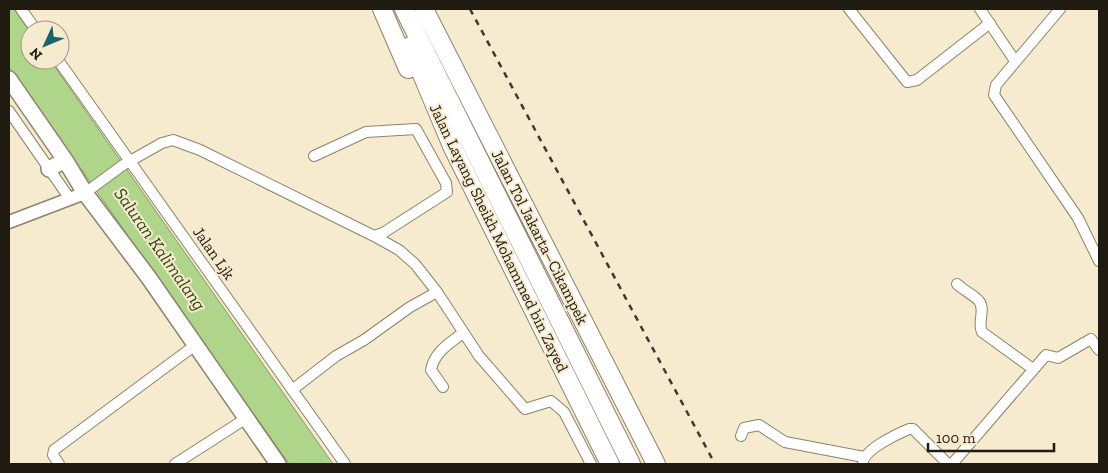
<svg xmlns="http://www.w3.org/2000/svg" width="1108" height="473" viewBox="0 0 1108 473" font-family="'Zilla Slab',serif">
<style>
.water{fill:#aed58a;stroke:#839d66}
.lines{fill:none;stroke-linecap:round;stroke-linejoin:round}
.minor-casing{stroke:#8e836b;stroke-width:12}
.tertiary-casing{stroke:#8e836b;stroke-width:15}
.primary-casing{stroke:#8e836b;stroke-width:18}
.motorway-casing{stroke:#8e836b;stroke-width:20}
.minor{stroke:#fff;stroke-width:10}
.tertiary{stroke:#fff;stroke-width:12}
.primary{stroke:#fff;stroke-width:15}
.motorway{stroke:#fff;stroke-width:18}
.rail{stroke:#3f3a2d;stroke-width:2.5;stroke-dasharray:6 6;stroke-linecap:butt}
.labels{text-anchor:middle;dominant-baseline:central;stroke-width:4;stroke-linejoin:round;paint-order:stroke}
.street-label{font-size:16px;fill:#1f1b11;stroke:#f6eacf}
.water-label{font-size:18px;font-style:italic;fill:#2c430e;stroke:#f6eacf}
</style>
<rect width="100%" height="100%" fill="#f6eacf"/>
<!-- water -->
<path class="water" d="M9,9H14L30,32V60H50L333,464H289L9,67Z"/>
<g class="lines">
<!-- minor casing -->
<g class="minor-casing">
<path id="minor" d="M21,9L36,30
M849,9L907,82L917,80L990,23
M980,9L1015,61
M1060,9L996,85L994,95L1078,218L1099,261
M58,60L345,464
M9,111L70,199
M85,193L123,165L162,143L173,140L200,150L374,236L383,233L447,192L446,183L416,129L366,132L314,156
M374,236L399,250L415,264L437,292L479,356L525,409L551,401L564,412L591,464
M957,284C963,290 974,295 979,301C986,310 977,322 982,332L1033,369
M443,387L431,370C434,352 450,343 463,333
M292,390L336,356L364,340L410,307L437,292
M741,436L744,428L759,425L785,442L864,457
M863,463C863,450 897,434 909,429H913L948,464
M59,464L53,455L54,450L194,346
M175,464L245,419
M952,464L1046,355L1058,358L1091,339L1099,350"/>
</g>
<!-- tertiary casing -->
<g class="tertiary-casing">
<path id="tertiary" d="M9,222L85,193"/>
</g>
<!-- primary casing -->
<g class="primary-casing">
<path id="primary" d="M9,79L65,160L85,193L149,278L278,464
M49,169L65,160"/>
</g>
<!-- motorway casing -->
<g class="motorway-casing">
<path id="motorway" d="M382,9L408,69
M404,9L631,464
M424,9L656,464
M410,46L452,146L610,464"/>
</g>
<!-- minor -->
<use href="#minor" class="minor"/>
<!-- tertiary -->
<use href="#tertiary" class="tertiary"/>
<!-- primary -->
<use href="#primary" class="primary"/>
<!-- motorway -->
<use href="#motorway" class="motorway"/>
<!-- rail -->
<path class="rail" d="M470,9L715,464"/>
</g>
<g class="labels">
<!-- street labels -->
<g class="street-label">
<text transform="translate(540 237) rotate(63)">Jalan Tol Jakarta–Cikampek</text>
<text transform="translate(499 238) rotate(64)">Jalan Layang Sheikh Mohammed bin Zayed</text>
<text transform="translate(214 253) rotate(55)">Jalan Ljk</text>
</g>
<!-- water labels -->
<g class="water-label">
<text transform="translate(160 249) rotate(55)">Saluran Kalimalang</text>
</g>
</g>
<!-- border -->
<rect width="1108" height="473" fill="none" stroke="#1f1b11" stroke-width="20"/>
<!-- north arrow -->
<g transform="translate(45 45) rotate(226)"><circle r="24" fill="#f6eacf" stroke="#a09783"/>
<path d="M0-4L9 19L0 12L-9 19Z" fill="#166567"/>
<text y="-8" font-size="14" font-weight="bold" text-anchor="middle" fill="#1f1b11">N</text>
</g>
<!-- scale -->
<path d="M928 443v8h126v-8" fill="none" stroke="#1f1b11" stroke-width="2.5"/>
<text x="936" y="443" font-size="15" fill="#1f1b11" stroke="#f6eacf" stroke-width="4" paint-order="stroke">100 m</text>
</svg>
